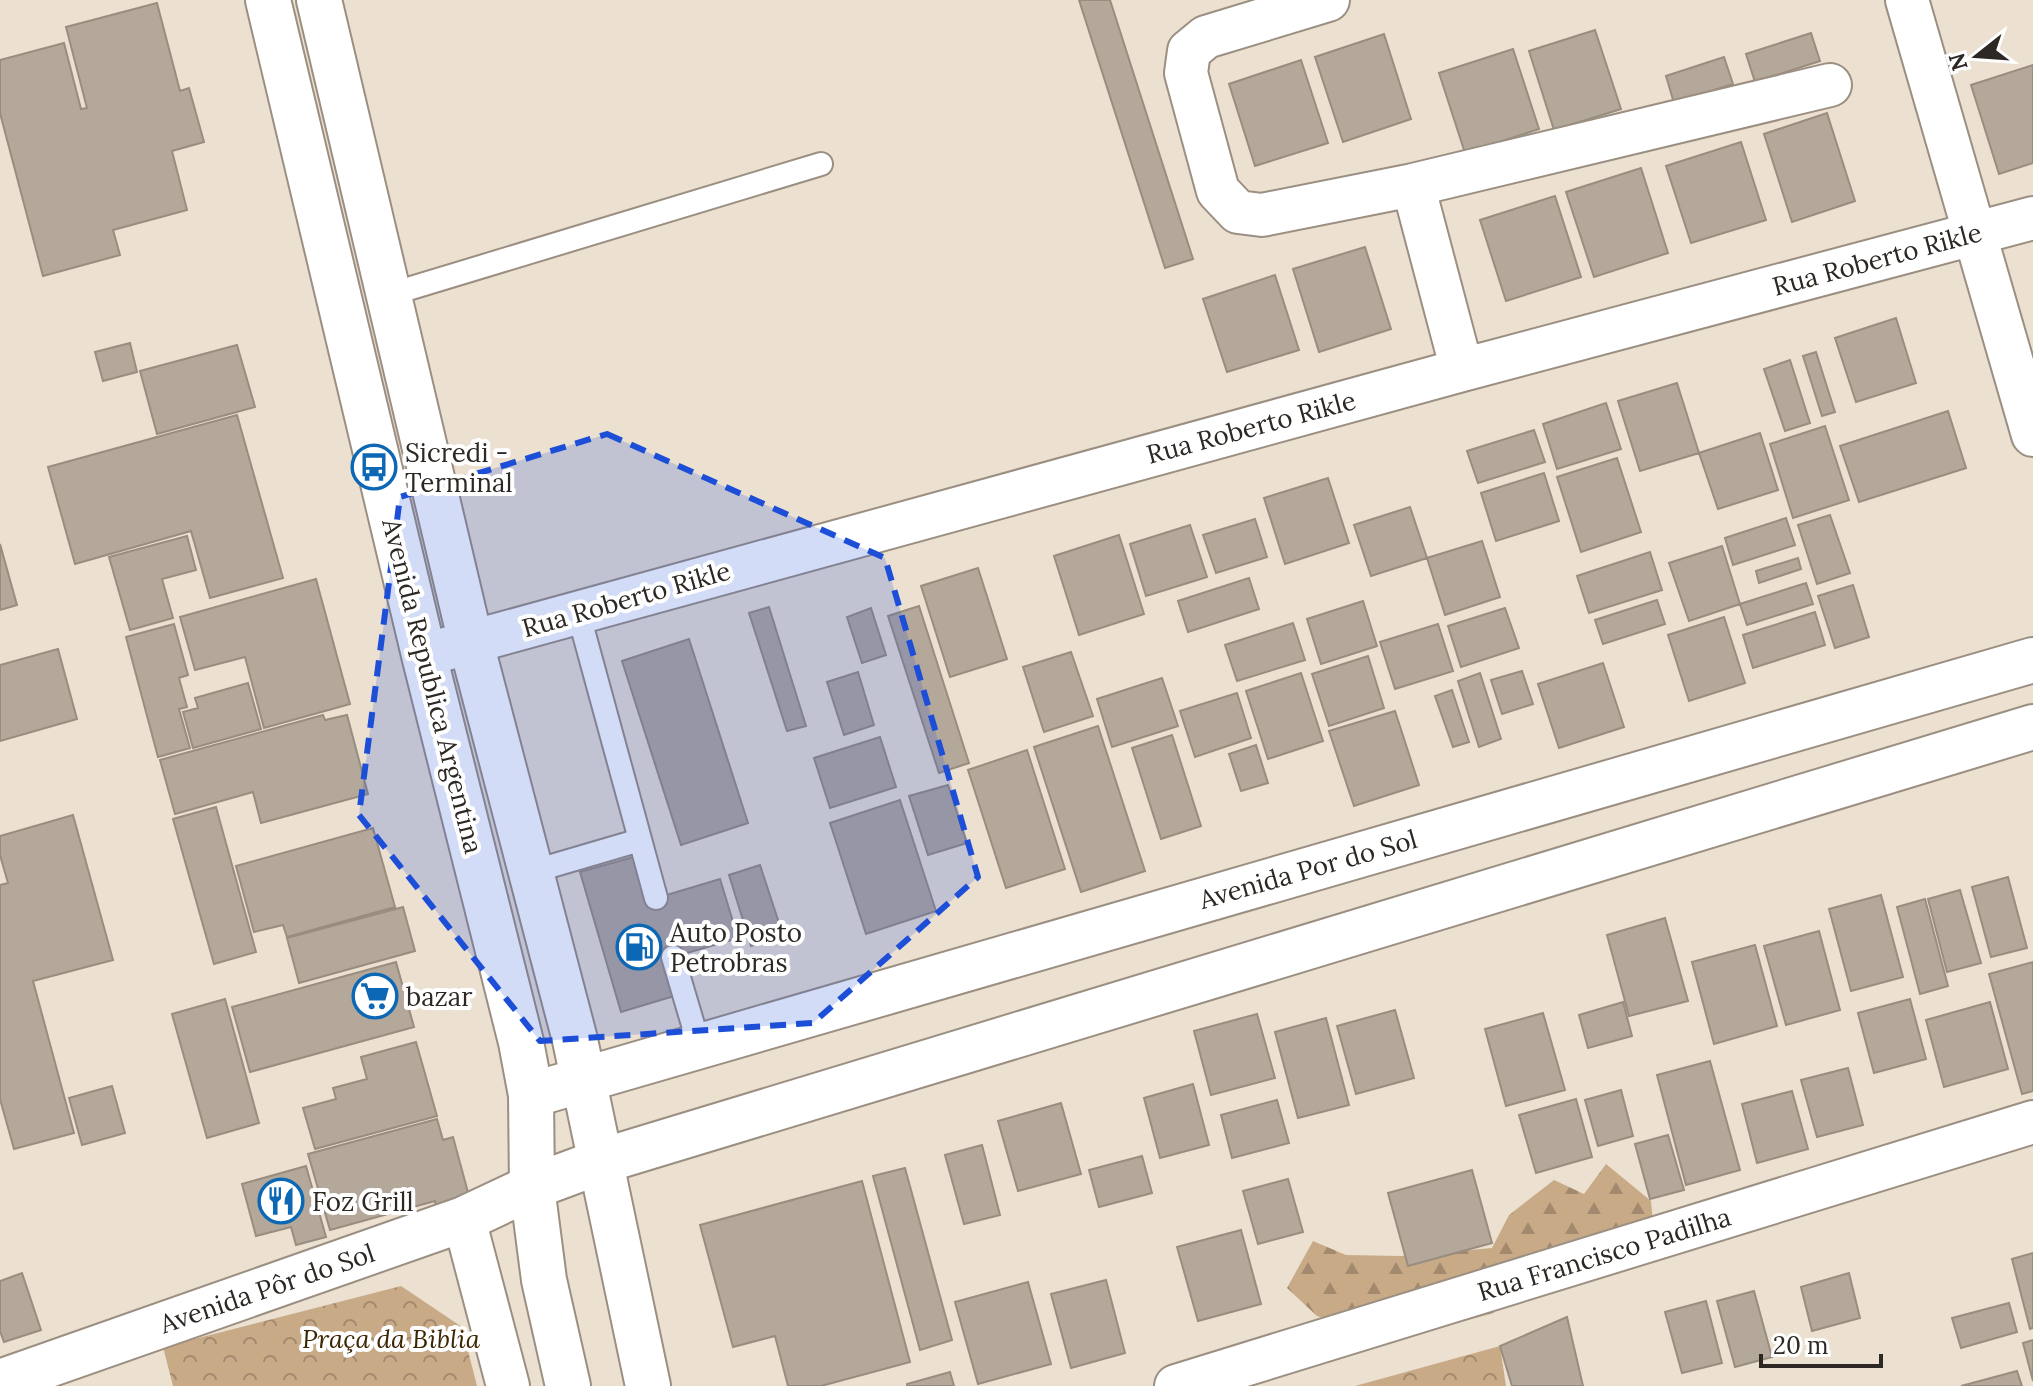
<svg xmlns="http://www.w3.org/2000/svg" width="2033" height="1386" viewBox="0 0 2033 1386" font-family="Lora,serif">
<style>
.forest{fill:url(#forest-firs)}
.park{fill:url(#park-crowns)}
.building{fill:#b4a89a;stroke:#998d80;stroke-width:2}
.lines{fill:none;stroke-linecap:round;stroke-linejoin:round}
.service-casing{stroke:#9b8f82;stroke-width:26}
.minor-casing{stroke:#9b8f82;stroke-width:46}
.tertiary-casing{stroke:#9b8f82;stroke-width:48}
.secondary-casing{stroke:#9b8f82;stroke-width:48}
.service{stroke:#fff;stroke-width:22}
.minor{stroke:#fff;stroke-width:42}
.tertiary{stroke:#fff;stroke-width:44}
.secondary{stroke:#fff;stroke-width:44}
.marked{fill:#1d4ed8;fill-opacity:0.2;stroke:#1d4ed8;stroke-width:6;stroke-dasharray:16 10;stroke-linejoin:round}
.labels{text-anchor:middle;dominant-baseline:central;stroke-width:8;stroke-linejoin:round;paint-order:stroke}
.street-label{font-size:26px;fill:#2d2823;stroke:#fff}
.poi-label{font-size:26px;fill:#2d2823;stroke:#fff;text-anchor:start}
.park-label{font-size:26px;font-style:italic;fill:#3c2503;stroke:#fff}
</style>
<defs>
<pattern id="forest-firs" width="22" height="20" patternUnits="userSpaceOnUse" patternTransform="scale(2)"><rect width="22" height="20" fill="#c8aa87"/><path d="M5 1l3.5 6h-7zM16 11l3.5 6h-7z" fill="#a38a6e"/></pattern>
<pattern id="park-crowns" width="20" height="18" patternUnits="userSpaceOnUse" patternTransform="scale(2)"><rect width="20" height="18" fill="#c8aa87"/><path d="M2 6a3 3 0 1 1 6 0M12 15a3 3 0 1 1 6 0" fill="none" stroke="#a38a6e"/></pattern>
</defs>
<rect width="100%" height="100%" fill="#ece0d1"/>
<!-- forest -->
<path class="forest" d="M1606,1164L1651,1201L1655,1245L1502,1285L1494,1313L1405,1337L1362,1332L1317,1316L1287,1288L1313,1241L1346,1255L1401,1256L1492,1248L1509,1215L1554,1180L1584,1194Z"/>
<!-- park -->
<path class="park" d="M401,1286L462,1327L477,1386H173L163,1347Z
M1500,1346L1506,1386H1355Z"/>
<!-- building -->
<path class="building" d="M1079,0H1110L1193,259L1165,268Z
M157,3L180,91L189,88L204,142L172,151L187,210L113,230L120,255L43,276L0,113V60L64,43L81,109L87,108L66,27Z
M1595,30L1621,109L1554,130L1529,51Z
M1811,33L1820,61L1755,82L1746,54Z
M1384,34L1411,119L1343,142L1315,57Z
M1513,49L1539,129L1465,153L1439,73Z
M1724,57L1733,84L1674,103L1666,76Z
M1301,60L1328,143L1255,166L1229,84Z
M2033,65V163L1999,174L1971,85Z
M1827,113L1855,201L1792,222L1764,134Z
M1741,142L1766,220L1691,243L1666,166Z
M1641,168L1668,253L1594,277L1566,192Z
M1555,196L1581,277L1506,301L1480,220Z
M1365,247L1391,329L1319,352L1293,269Z
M1275,275L1299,350L1227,372L1203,299Z
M1896,318L1916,383L1856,402L1835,338Z
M130,343L137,372L103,381L95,352Z
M237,345L255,407L157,434L140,371Z
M1816,352L1835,412L1822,416L1803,356Z
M1790,360L1810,423L1785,431L1764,369Z
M1677,383L1699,453L1640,471L1618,401Z
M1606,403L1621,449L1557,469L1543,424Z
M1948,411L1966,468L1859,502L1840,446Z
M237,415L283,578L210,598L191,531L75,564L48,467Z
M1825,426L1849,500L1793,518L1770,444Z
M1534,430L1545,462L1478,483L1467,451Z
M1760,433L1778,490L1718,509L1699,453Z
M1617,458L1641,532L1581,552L1557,477Z
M1544,473L1559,521L1496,541L1481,493Z
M1328,478L1349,543L1285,564L1264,498Z
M1410,507L1427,558L1371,576L1354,525Z
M1830,515L1850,573L1817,584L1798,525Z
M1786,518L1795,545L1733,565L1725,538Z
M1255,519L1267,557L1216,573L1203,535Z
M1190,525L1207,577L1146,596L1130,544Z
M1119,535L1144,614L1079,635L1054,556Z
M187,536L196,570L162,579L173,618L130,630L109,557Z
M1482,541L1500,597L1445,615L1427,558Z
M0,544L17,605L0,610Z
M1722,546L1740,604L1689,621L1669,563Z
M1650,552L1662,590L1589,613L1577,576Z
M1798,558L1801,569L1759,583L1756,571Z
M978,568L1007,659L950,677L921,586Z
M1249,578L1259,609L1188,632L1178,601Z
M316,579L350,704L264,728L245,657L195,670L180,617Z
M1806,583L1813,604L1747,625L1740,604Z
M1853,585L1869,637L1835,648L1818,596Z
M1657,600L1665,624L1603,644L1595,620Z
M1363,601L1377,646L1321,664L1307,619Z
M919,606L969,763L939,773L888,616Z
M769,607L806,726L787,731L749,613Z
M871,608L886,655L862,663L847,617Z
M1505,608L1519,648L1461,667L1448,626Z
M1815,612L1825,645L1753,668L1743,635Z
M1724,617L1745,683L1689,701L1668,635Z
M1293,623L1305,660L1237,681L1225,645Z
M174,624L188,675L179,678L187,707L179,709L190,748L158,757L126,637Z
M1438,624L1453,671L1395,689L1380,642Z
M689,639L748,823L681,845L622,661Z
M58,649L77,719L0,741V665Z
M1071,652L1093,716L1044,732L1023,667Z
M1368,656L1384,708L1329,726L1312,674Z
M1603,663L1624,727L1559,748L1538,684Z
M1522,671L1533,704L1502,714L1491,680Z
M858,672L874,725L844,735L827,682Z
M1301,673L1323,741L1268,759L1246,691Z
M1480,673L1501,739L1479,747L1458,681Z
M1162,678L1178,726L1112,747L1097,699Z
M248,683L261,729L193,748L183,712L198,708L195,698Z
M1452,690L1469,742L1453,747L1435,696Z
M1237,693L1251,738L1195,757L1180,711Z
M1395,711L1419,785L1354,806L1329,731Z
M323,715L325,720L347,715L368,794L261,823L253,792L175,814L160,760Z
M1098,726L1145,871L1081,892L1034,747Z
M1172,735L1201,826L1161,839L1132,748Z
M880,737L896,787L830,808L814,758Z
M1256,745L1268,783L1241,791L1229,754Z
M1027,750L1065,869L1006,888L968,770Z
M948,785L967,843L928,855L909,796Z
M900,800L936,911L866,934L830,823Z
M216,807L256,952L214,964L173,819Z
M73,815L113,960L33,981L74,1133L14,1149L0,1099V885L8,883L0,855V836Z
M373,828L395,907L287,937L283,925L254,932L236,866Z
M637,856L650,900L720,879L738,938L663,960L674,996L621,1012L580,872Z
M760,865L783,935L751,946L729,875Z
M2008,877L2027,948L1991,957L1972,887Z
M1960,890L1981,963L1947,972L1928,899Z
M1881,895L1903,977L1851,991L1829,909Z
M1925,899L1948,986L1920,994L1897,907Z
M403,907L415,951L299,983L287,938Z
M1665,918L1688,1001L1629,1016L1607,935Z
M1819,931L1840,1010L1786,1025L1764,946Z
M1755,945L1777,1026L1714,1044L1692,962Z
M396,962L414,1027L250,1072L232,1007Z
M2033,962V1091L2022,1094L1989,974Z
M225,999L259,1123L207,1138L172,1014Z
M1910,999L1926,1059L1874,1073L1858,1013Z
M1623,1002L1632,1036L1588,1048L1579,1015Z
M1990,1002L2008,1069L1944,1087L1926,1020Z
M1395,1010L1414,1078L1356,1094L1337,1026Z
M1543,1013L1565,1090L1506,1106L1485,1029Z
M1257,1014L1275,1078L1211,1095L1194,1031Z
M1326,1018L1349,1105L1298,1118L1275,1032Z
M416,1042L437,1116L315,1149L303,1108L336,1099L333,1088L367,1079L361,1057Z
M1710,1061L1740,1170L1686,1185L1657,1075Z
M1848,1068L1863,1125L1817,1137L1801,1080Z
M1193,1084L1209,1145L1160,1158L1144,1098Z
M112,1086L125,1133L82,1145L69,1098Z
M1621,1090L1633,1136L1598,1146L1585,1100Z
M1792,1091L1808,1149L1757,1163L1742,1104Z
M1576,1099L1592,1157L1536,1173L1519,1115Z
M1277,1100L1289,1143L1232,1158L1221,1115Z
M1061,1103L1081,1174L1018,1191L998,1121Z
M437,1119L443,1140L453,1137L469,1196L436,1206L435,1201L330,1230L308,1154Z
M1668,1135L1684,1190L1650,1199L1635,1144Z
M982,1145L1000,1215L964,1224L945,1155Z
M1142,1156L1152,1193L1099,1207L1089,1170Z
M306,1166L326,1237L296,1245L291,1227L256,1236L242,1184Z
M905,1168L952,1340L920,1350L873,1176Z
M1472,1170L1492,1243L1408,1266L1388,1193Z
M1288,1179L1303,1232L1258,1244L1243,1191Z
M862,1181L910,1362L821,1386H788L775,1336L733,1347L700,1225Z
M1241,1230L1261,1304L1198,1321L1177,1247Z
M2033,1253V1328L2030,1329L2012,1259Z
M22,1273L41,1330L4,1342L0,1331V1281Z
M1849,1273L1860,1318L1812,1331L1801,1287Z
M1106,1280L1125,1353L1071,1368L1051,1294Z
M1028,1282L1051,1364L978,1384L955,1302Z
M1754,1291L1772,1357L1735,1367L1717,1301Z
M1706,1301L1722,1363L1682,1373L1665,1312Z
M2009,1303L2017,1332L1961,1348L1952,1318Z
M1567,1317L1583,1386H1512L1500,1346Z
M2033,1340V1381L2023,1343Z
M2017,1371L2022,1386H1961Z
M950,1372L954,1386H907V1384Z"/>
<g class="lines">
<!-- service casing -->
<g class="service-casing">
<path id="service" d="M388,295L821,164
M578,612L656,898
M531,872L640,840
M673,957L699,1045"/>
</g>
<!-- minor casing -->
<g class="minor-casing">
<path id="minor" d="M1328,0L1206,37L1189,51L1186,73L1218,191L1238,212L1262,215L1413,185L1462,370
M1907,0L2033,435
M1413,185L1830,85
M424,655L1462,370L2033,218
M464,1219L508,1386
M1176,1386L2033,1122"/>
</g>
<!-- tertiary casing -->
<g class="tertiary-casing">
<path id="tertiary" d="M531,1095L2033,660
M0,1382L464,1219L532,1187L602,1161L2033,727"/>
</g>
<!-- secondary casing -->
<g class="secondary-casing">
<path id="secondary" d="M268,0L424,655L521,1042L531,1095L532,1187L544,1280L568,1386
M319,0L471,643L575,1040L648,1386"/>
</g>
<!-- service -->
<use href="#service" class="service"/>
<!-- minor -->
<use href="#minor" class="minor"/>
<!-- tertiary -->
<use href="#tertiary" class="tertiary"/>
<!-- secondary -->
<use href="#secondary" class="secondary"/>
</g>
<!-- marked area -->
<path class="marked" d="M607,434L885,558L978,877L813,1023L540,1041L359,815L400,497Z"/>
<!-- icons -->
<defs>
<g id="bus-ring" transform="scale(2.3)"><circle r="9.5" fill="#fff" stroke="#0c68b5" stroke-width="1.5"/><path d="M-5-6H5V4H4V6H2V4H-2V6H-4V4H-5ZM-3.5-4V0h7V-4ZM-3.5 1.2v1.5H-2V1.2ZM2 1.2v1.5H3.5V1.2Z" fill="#0c68b5"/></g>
<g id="fuel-ring" transform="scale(2.3)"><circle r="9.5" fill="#fff" stroke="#0c68b5" stroke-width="1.5"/><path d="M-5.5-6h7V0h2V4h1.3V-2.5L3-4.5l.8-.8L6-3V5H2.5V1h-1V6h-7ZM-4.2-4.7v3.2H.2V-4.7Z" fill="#0c68b5"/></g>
<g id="supermarket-ring" transform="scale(2.3)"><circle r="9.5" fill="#fff" stroke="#0c68b5" stroke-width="1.5"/><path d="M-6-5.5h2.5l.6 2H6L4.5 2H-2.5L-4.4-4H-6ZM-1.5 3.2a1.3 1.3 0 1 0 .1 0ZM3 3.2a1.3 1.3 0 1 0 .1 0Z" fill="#0c68b5"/></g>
<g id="restaurant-ring" transform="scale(2.3)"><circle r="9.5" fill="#fff" stroke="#0c68b5" stroke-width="1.5"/><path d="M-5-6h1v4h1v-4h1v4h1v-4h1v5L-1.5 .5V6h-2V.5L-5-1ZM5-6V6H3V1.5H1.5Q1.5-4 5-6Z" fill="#0c68b5"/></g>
</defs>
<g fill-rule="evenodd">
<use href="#bus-ring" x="374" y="467"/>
<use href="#fuel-ring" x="639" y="947"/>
<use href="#supermarket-ring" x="375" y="996"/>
<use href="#restaurant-ring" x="281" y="1201"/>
</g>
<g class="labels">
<!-- street labels -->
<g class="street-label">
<text transform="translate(1877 259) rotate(-15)">Rua Roberto Rikle</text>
<text transform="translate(1251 427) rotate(-15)">Rua Roberto Rikle</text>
<text transform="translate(626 599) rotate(-16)">Rua Roberto Rikle</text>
<text transform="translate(433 686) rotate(76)">Avenida Republica Argentina</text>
<text transform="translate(1308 869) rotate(-16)">Avenida Por do Sol</text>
<text transform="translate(1604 1254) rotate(-17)">Rua Francisco Padilha</text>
<text transform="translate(267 1288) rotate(-19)">Avenida Pôr do Sol</text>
</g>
<!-- poi labels -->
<g class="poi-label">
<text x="405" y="452">Sicredi -<tspan x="405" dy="30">Terminal</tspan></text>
<text x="670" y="932">Auto Posto<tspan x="670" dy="30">Petrobras</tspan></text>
<text x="406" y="996">bazar</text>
<text x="312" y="1201">Foz Grill</text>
</g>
<!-- park labels -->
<g class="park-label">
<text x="391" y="1338">Praça da Biblia</text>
</g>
</g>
<!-- north arrow -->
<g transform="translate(1977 56) rotate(253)" stroke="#ffffff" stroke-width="6" paint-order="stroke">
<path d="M0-6L14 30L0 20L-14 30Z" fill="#2d2823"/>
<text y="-12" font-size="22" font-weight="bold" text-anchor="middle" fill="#2d2823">N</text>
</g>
<!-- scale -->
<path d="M1761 1354v12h120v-12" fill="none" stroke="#2d2823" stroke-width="4"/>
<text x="1773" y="1354" font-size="24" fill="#2d2823" stroke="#ffffff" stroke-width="6" paint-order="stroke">20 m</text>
</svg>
